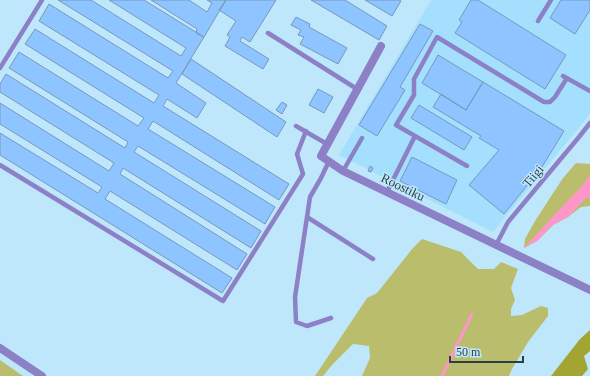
<svg xmlns="http://www.w3.org/2000/svg" width="590" height="376" viewBox="0 0 590 376" font-family="'Times New Roman',serif">
<style>
.built{fill:#a4dffd}
.green{fill:#b9bd6c}
.forest{fill:#a2a531}
.water{fill:#fe97c7}
.lines{fill:none;stroke-linecap:round;stroke-linejoin:round}
.stream{stroke:#fe97c7;stroke-width:3}
.building{fill:#8ec4ff;stroke:#7898bb}
.service{stroke:#8c80c6;stroke-width:4.5}
.minor{stroke:#8c80c6;stroke-width:8}
.tertiary{stroke:#8c80c6;stroke-width:8}
.labels{text-anchor:middle;dominant-baseline:central;stroke-width:3;stroke-linejoin:round;paint-order:stroke}
.street-label{font-size:13px;fill:#2b3f4a;stroke:#bfe7fc}
</style>
<rect width="100%" height="100%" fill="#bfe7fc"/>
<!-- built -->
<path class="built" d="M431,0H590V114L493,232L339,155Z"/>
<!-- green -->
<path class="green" d="M576,163L590,164V206L581,207L568,217L553,225L537,241L524,248L525,239L535,221L563,178Z
M422,239L461,252L478,269H494L501,262L518,269L511,288L515,300L511,309V316L522,315L541,306L548,308V316L528,342L512,369L509,376H362L370,358L369,346L353,344L332,365L323,376H315L367,298L377,293L413,248Z
M0,360L23,376H0Z"/>
<!-- forest -->
<path class="forest" d="M590,330V351L584,356L588,369L582,376H551L580,339Z"/>
<!-- water -->
<path class="water" d="M590,175V199L586,198L568,217L553,225L537,241L524,248L554,215L582,186Z"/>
<g class="lines">
<!-- stream -->
<path class="stream" d="M442,376L472,314"/>
</g>
<!-- building -->
<path class="building" d="M58,0H91L181,56L186,48L109,0H144L204,37L176,83L206,103L197,118L167,99L163,106L289,184L279,200L153,121L148,129L275,207L265,224L138,146L134,152L261,231L251,248L123,168L120,174L247,254L237,270L110,191L105,199L232,278L222,293L0,155V133L98,193L102,187L0,124V103L109,171L114,163L0,92V84L6,74L125,148L128,142L9,68L19,52L138,126L144,118L25,44L35,29L154,103L159,95L39,21L49,4L168,78L173,71Z
M151,0H189L207,12L212,3L207,0H226L204,37L196,33L197,29Z
M226,0H276L250,42L242,37L240,41L269,59L263,69L225,46L230,37L227,35L236,21L219,10Z
M311,0H345L387,26L379,40Z
M365,0H399L401,1L392,16Z
M471,0H478L566,55L545,89L455,33L462,22L459,20Z
M561,0H590V10L575,34L550,18Z
M296,17L310,24L309,27L347,48L338,64L300,44L304,37L298,35L301,30L291,25Z
M420,24L433,31L400,87L405,90L377,136L359,125Z
M438,55L483,82L466,110L422,83Z
M191,59L286,122L277,137L182,74Z
M483,82L564,131L542,167L504,214L469,185L499,150L479,138L481,136L433,107L441,94L466,110Z
M318,89L333,97L324,113L309,105Z
M282,102L287,105L282,114L276,110Z
M419,105L472,137L464,150L411,118Z
M412,157L457,180L446,204L400,181Z
M370,166L373,168L371,172L368,171Z"/>
<g class="lines">
<!-- service -->
<path class="service" d="M538,21L551,0
M268,33L357,89
M0,68L42,0
M563,76L590,91
M296,126L327,144
M415,136L396,125L414,95V79L437,37L544,102H550L555,97L567,78
M329,161L321,178L310,197L295,297L296,322L307,326L331,318
M0,165L223,301L303,174L297,154L306,131
M343,171L362,138
M387,192L415,136L467,166
M307,217L373,259
M496,245L508,222L579,137L590,123"/>
<!-- minor -->
<path class="minor" d="M381,46L321,156L343,171L590,290"/>
<!-- tertiary -->
<path class="tertiary" d="M0,348L42,376"/>
</g>
<g class="labels">
<!-- street labels -->
<g class="street-label">
<text transform="translate(533 176) rotate(-50)">Tiigi</text>
<text transform="translate(403 187) rotate(26)">Roostiku</text>
</g>
</g>
<!-- scale -->
<path d="M450 356v6h73v-6" fill="none" stroke="#2b3f4a" stroke-width="2"/>
<text x="456" y="356" font-size="12" fill="#2b3f4a" stroke="#bfe7fc" stroke-width="3" paint-order="stroke">50 m</text>
</svg>
